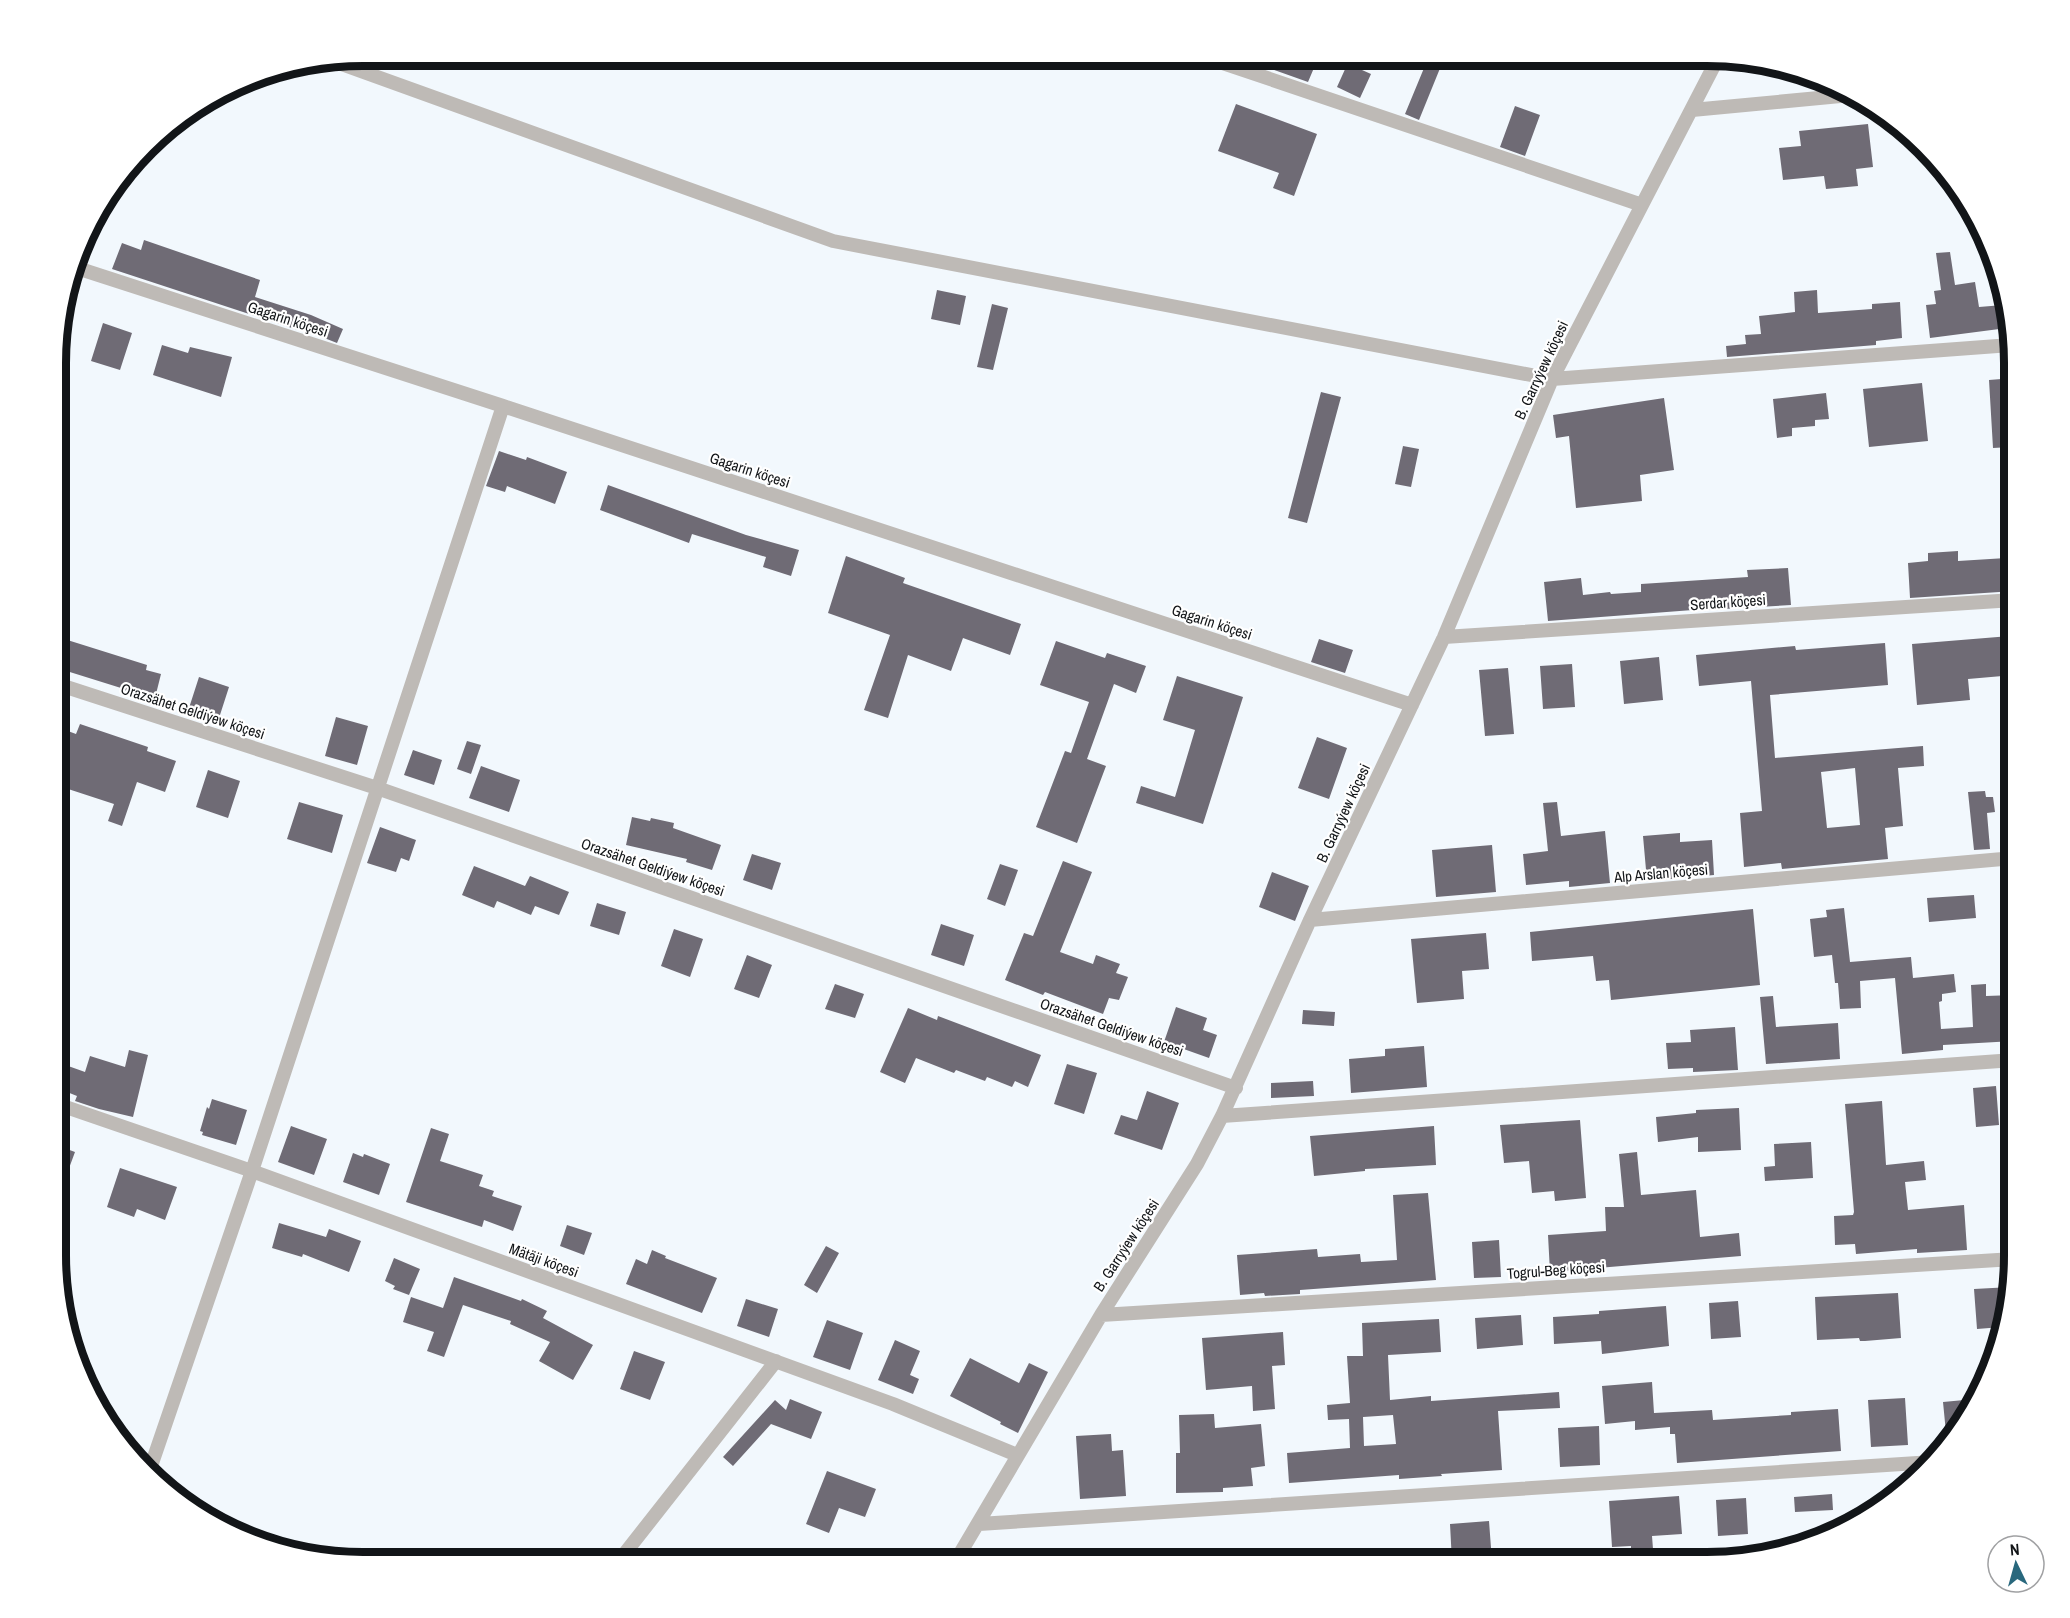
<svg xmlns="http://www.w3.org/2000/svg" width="2070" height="1618" viewBox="0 0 2070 1618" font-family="'Archivo Narrow',sans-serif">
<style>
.building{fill:#6f6b75;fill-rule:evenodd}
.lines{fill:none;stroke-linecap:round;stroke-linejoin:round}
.minor{stroke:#bebab6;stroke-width:14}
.labels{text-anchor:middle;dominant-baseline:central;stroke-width:4.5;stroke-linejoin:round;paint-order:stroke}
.street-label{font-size:15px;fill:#121518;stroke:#fff}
.rim{fill:none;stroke:#121518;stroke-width:8}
</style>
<rect width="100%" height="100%" fill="#f2f8fd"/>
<!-- building -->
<path class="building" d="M1235,56H1319L1308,82Z
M1351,56H1368L1362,70L1371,74L1360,98L1337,87Z
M1429,56H1445L1419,120L1405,114Z
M1236,104L1317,134L1294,196L1273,188L1279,173L1218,151Z
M1515,106L1540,115L1525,156L1500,147Z
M1868,124L1873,167L1856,169L1858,186L1826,189L1824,176L1783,180L1779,148L1801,146L1799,131Z
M144,240L260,280L255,297L311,315L343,329L337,343L299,328L298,330L112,269L122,243L141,250Z
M1950,252L1955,285L1975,282L1979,307L2003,305L2007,328L1930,338L1926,305L1936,304L1934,291L1941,290L1936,253Z
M937,290L966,296L960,325L931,319Z
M1817,290L1818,313L1872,309V304L1900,302L1902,338L1876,341V345L1727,357L1726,346L1746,344L1745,335L1761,334L1759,316L1795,312L1794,292Z
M992,304L1008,308L993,370L977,367Z
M103,323L132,333L120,370L91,361Z
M162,345L188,353L190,347L232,357L221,397L153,375Z
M2014,378V425L2009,426L2011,447L1993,448L1989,380Z
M1922,383L1928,441L1869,447L1863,389Z
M1321,392L1341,397L1307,523L1288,518Z
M1826,393L1829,419L1815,420V426L1792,428V436L1777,438L1773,399Z
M1664,398L1674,470L1640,475L1642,501L1576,508L1569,436L1556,438L1553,415Z
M1403,446L1419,449L1411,487L1395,484Z
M499,451L526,460L527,457L567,472L555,504L507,486L505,492L486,486Z
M608,485L746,535L799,550L791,576L763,567L766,557L692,534L689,543L600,510Z
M1958,551V561L2006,558V562L2014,561V591L1910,598L1908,563L1928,561V553Z
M846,556L905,578L903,583L1021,624L1010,655L963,638L951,671L908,655L888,718L864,710L890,635L828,613Z
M1788,568L1791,605L1706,610V609L1548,621L1544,582L1581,578L1583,595L1610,592L1611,594L1641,592V584L1748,577L1747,570Z
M2010,636L2014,675L1968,679L1970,700L1917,705L1912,644Z
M61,638L147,665L146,670L161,674L155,698L120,689L121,688L57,668V648Z
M1319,639L1353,650L1345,673L1311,662Z
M1056,641L1105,658L1107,653L1146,666L1136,693L1114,684L1087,759L1106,766L1077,843L1036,827L1065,751L1071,753L1089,702L1040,685Z
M1885,643L1888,685L1770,695L1775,758L1923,746L1924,766L1898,768L1903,826L1885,828L1888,859L1782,869L1781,863L1744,867L1740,813L1762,811L1751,681L1699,686L1696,655L1795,646L1796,650ZM1855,768L1860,825L1827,828L1821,772Z
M1659,657L1663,700L1624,704L1620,661Z
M1572,664L1575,707L1543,709L1540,666Z
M1508,668L1514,734L1485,736L1479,670Z
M1177,676L1243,697L1203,824L1136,803L1141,786L1175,797L1195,730L1163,720Z
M199,677L229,687L219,718L189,708Z
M336,717L368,726L357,765L325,756Z
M80,724L148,747L147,751L176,761L165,792L137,782L122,826L108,821L114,804L59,786L65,769L57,766V727L76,734Z
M1317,737L1347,748L1329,799L1298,788Z
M467,741L481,745L471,774L457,769Z
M413,750L442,760L434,785L404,775Z
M481,766L520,780L509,812L469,798Z
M208,770L240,781L228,818L196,807Z
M1985,791L1986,797H1993L1995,812L1987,813L1990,849L1974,850L1968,792Z
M299,802L343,815L332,853L287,839Z
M1557,802L1561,836L1605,831L1610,883L1569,887V881L1526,885L1523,854L1548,851L1543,803Z
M632,817L650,821L651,818L674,823L673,828L721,845L712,870L686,862L687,859L626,845Z
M380,827L416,840L409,861L401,858L396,872L367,863Z
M1680,833V842L1712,840L1714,875L1647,881L1643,836Z
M1492,845L1496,892L1436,897L1432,850Z
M752,854L781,863L772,890L743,880Z
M1063,861L1092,872L1060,952L1093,964L1096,955L1120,964L1116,973L1128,977L1119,1000L1109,998L1103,1014L1045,992L1043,995L1005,980L1024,933L1033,936Z
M1000,864L1018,870L1005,906L987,899Z
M474,866L525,886L530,876L569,892L559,915L535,906L531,915L497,901L494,908L462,895Z
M1272,872L1309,886L1295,921L1259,907Z
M1974,895L1976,918L1929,922L1927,898Z
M597,903L626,912L619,935L590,926Z
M1844,908L1850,962L1911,957L1913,978L1954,974L1956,992L1942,994V1001L1939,1002L1941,1029L1973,1027L1971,985L1986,984V996L2014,995V1041L1943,1045V1050L1902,1054L1895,978L1860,981L1861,1008L1840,1009L1838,983H1835L1832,955L1814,957L1810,919L1827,917L1826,910Z
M1753,909L1760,985L1611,1000L1609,980L1596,981L1593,956L1532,961L1530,932Z
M941,924L974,935L964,966L931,955Z
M674,929L703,939L690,977L661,966Z
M1486,933L1489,969L1462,971L1464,999L1417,1003L1411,939Z
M747,955L772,965L759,998L734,989Z
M835,984L864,994L855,1018L825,1009Z
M1773,996L1776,1027L1838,1023L1840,1059L1766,1064L1760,997Z
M1176,1007L1207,1018L1203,1030L1217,1035L1209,1058L1164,1042Z
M908,1008L937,1020L938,1016L1041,1055L1028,1087L1015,1081L1012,1087L987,1077L985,1081L956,1070L954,1073L916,1058L905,1083L880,1072Z
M1303,1010L1335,1012L1334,1026L1302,1024Z
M1735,1027L1738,1070L1693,1072V1068L1668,1069L1666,1043L1691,1042L1690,1030Z
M1424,1046L1427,1087L1351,1093L1349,1059L1385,1056V1049Z
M129,1050L148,1055L133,1117L99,1109L75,1101L77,1096L57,1088V1062L85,1072L90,1056L125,1067Z
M1067,1064L1097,1073L1084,1114L1054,1104Z
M1313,1081L1314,1096L1271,1098V1083Z
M1996,1086L1999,1125L1976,1127L1973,1088Z
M1147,1091L1179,1103L1162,1150L1114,1134L1121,1115L1137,1120Z
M212,1099L247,1110L236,1145L202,1135L203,1132L200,1131L207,1107L209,1109Z
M1882,1101L1886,1165L1924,1161L1926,1180L1905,1182L1908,1210L1964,1205L1967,1250L1917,1253V1249L1856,1254L1855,1244L1835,1245L1834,1216L1853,1215L1854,1212L1845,1104Z
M1739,1108L1741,1150L1698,1152V1137L1658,1142L1656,1117L1696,1113V1110Z
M1580,1120L1586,1198L1555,1201L1554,1191L1532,1193L1529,1161L1504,1163L1500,1125Z
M291,1126L327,1139L314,1175L278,1162Z
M1434,1126L1436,1165L1365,1169V1171L1314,1176L1310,1136Z
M431,1128L449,1134L440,1161L483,1175L479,1186L494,1191L492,1196L522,1206L513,1231L484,1220L482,1227L406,1202Z
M1811,1142L1813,1178L1765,1181L1764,1167L1775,1166L1774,1144Z
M56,1145L75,1152L58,1198H56Z
M1637,1152L1641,1195L1696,1190L1700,1237L1739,1233L1741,1256L1550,1272L1548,1235L1606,1231L1605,1207H1624L1619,1154Z
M353,1153L363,1157L364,1154L390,1164L379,1195L343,1182Z
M120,1168L177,1187L165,1220L137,1209L134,1217L107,1207Z
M1428,1193L1436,1280L1300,1290V1294L1265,1296L1264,1293L1240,1295L1237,1255L1317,1249L1318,1257L1360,1254L1361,1262L1397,1260L1393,1195Z
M279,1223L326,1237L329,1229L361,1241L349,1272L303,1254L302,1257L272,1248Z
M567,1225L592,1233L584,1255L560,1246Z
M1499,1240L1501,1277L1474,1278L1472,1242Z
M826,1246L839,1253L817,1293L804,1285Z
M652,1250L666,1256L665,1258L717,1278L702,1313L626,1284L636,1259L647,1264Z
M394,1258L420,1269L409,1295L393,1289L395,1286L385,1281Z
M454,1277L521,1301L522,1299L547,1311L543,1318L593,1345L573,1380L539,1361L550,1342L510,1324L511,1321L463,1305L444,1357L427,1351L434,1332L403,1322L411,1297L443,1308Z
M2011,1287L2002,1327L1977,1329L1974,1289Z
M1898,1293L1901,1338L1865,1341H1860L1859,1338L1817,1340L1815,1297Z
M746,1299L778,1309L769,1337L737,1326Z
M1738,1301L1741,1337L1711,1339L1709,1303Z
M1666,1306L1669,1346L1602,1354L1601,1341L1554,1344L1553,1317L1599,1314V1311Z
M1521,1315L1523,1345L1477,1349L1475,1318Z
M1439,1319L1441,1352L1388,1355L1390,1400L1431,1396V1401L1559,1392L1560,1408L1498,1411L1502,1470L1441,1474L1442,1476L1399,1479V1475L1289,1483L1287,1453L1350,1448L1349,1419L1328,1420L1327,1405L1350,1403L1347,1356H1363L1362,1323ZM1393,1415L1396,1444L1364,1446L1363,1417Z
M827,1320L863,1333L850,1370L813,1357Z
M1283,1332L1285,1365L1272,1366L1275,1409L1253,1411L1252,1386L1206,1390L1202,1338Z
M895,1340L920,1351L910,1375L919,1379L913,1394L878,1380Z
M634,1351L665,1362L650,1400L620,1389Z
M970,1358L1019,1383L1029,1363L1048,1372L1018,1433L1000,1424L1001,1422L950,1396Z
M1652,1382L1654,1413L1712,1410L1713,1420L1791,1415V1412L1838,1409L1841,1451L1677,1463L1675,1434H1670V1427L1635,1430V1421L1605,1424L1602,1386Z
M1905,1398L1908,1445L1871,1447L1868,1400Z
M790,1399L822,1412L811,1439L771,1424L733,1466L723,1457L775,1400L786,1410Z
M1975,1399L1956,1428L1947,1443L1943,1402Z
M1214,1414L1215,1428L1261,1424L1265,1466L1251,1468L1253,1486L1223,1488V1492L1176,1493V1453H1180L1179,1415Z
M1599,1426L1600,1465L1560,1467L1558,1428Z
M1111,1434L1112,1451L1123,1450L1126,1496L1080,1499L1076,1436Z
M827,1471L876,1489L865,1517L839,1508L829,1533L806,1524Z
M1832,1494L1833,1510L1795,1512L1794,1497Z
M1679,1496L1682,1534L1652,1536L1653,1549L1631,1551V1546L1612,1547L1609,1501Z
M1746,1498L1748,1534L1718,1536L1716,1500Z
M1489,1521L1492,1561L1452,1562L1450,1524Z"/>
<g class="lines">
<!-- minor -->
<path class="minor" d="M1202,56L1642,205
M333,61L833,241L1552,379L2011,345
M1692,110L1851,95
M77,268L503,406L1412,705
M1444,637L2014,600
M57,684L377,788L1236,1088
M1310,920L2014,858
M57,1104L252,1171L893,1404L1017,1455
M1222,1116L2014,1060
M1101,1315L2014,1259
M149,1472L252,1171L503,406
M979,1524L1933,1462
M618,1562L776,1361
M955,1562L1101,1315L1197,1164L1222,1116L1310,920L1444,637L1552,379L1719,56"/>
</g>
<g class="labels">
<!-- street labels -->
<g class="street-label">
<text transform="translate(288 319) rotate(18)">Gagarin köçesi</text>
<text transform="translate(1541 370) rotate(-65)">B. Garryýew köçesi</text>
<text transform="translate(750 470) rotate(18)">Gagarin köçesi</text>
<text transform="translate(1728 602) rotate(-4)">Serdar köçesi</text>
<text transform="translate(1212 622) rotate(18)">Gagarin köçesi</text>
<text transform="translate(193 711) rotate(18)">Orazsähet Geldiýew köçesi</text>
<text transform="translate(1343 813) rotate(-65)">B. Garryýew köçesi</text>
<text transform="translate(653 867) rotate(19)">Orazsähet Geldiýew köçesi</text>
<text transform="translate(1661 873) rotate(-5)">Alp Arslan köçesi</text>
<text transform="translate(1112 1027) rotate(19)">Orazsähet Geldiýew köçesi</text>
<text transform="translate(1126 1245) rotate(-57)">B. Garryýew köçesi</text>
<text transform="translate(544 1260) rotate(20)">Mätäji köçesi</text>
<text transform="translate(1556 1270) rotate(-4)">Togrul-Beg köçesi</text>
</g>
</g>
<!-- crop -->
<path d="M0 0H2070V1618H0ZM363 66H1707A297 297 0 0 1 2004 363V1255A297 297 0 0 1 1707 1552H363A297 297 0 0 1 66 1255V363A297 297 0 0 1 363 66Z" fill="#fff" fill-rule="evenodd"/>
<path class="rim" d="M363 66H1707A297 297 0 0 1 2004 363V1255A297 297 0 0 1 1707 1552H363A297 297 0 0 1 66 1255V363A297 297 0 0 1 363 66Z"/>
<!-- north arrow -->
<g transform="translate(2016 1564) rotate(355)"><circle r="28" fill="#ffffff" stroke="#a0a1a3" stroke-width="1.5"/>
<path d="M0-4.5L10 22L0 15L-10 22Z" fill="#29687d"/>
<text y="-9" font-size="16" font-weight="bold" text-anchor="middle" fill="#121518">N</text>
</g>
</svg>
